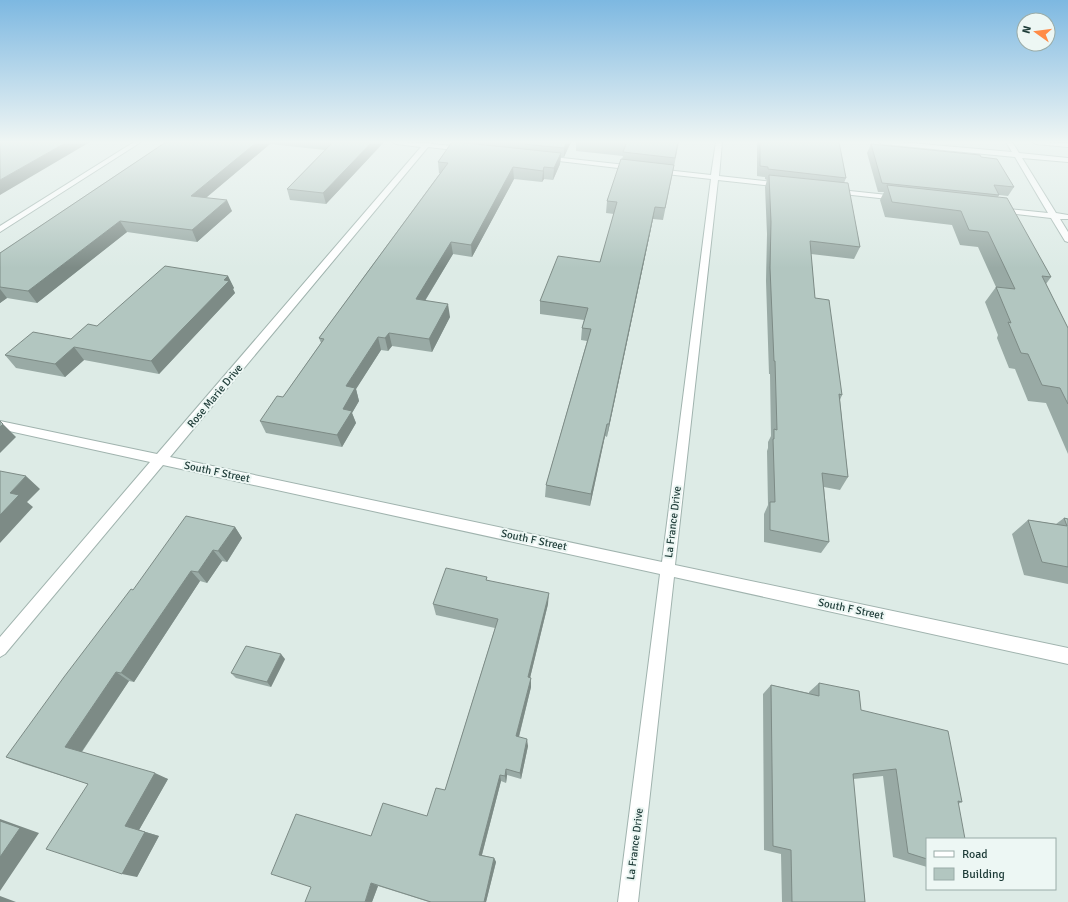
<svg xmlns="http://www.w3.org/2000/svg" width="1068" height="902" viewBox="0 0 1068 902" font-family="Signika,sans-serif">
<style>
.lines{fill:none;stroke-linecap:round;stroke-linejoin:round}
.minor-casing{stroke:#a0b3ae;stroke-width:2}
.minor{fill:#fff;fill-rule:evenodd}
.wall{fill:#99aaa5}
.shaded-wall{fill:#7d8b86}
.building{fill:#b2c6c0;stroke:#7d8b86}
.labels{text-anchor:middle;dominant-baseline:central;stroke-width:4;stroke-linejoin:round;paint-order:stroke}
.street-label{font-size:11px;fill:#1d3b37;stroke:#edf7f4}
</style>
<rect width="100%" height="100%" fill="#ddebe6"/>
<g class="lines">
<!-- minor casing -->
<g class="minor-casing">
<path id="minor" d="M134,142H141L0,232V226Z
M393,142L425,143L432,142L431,144L464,147L467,149L464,151L428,147L170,457L662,562L711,179L657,173L653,171L657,169L711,175L716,142H722L719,176L782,183L786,185L782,187L718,180L675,565L1068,648V664L674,577L638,902H618L660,574L163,465L5,654L0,657V637L150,462L0,429V421L157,454L421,147L396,144Z
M879,142H899L1012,152L1006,142H1012L1019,153L1068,158V162L1022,158L1056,213L1068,215V219H1060L1068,232V242L1065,241L1051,218L999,212L995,210L999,208L1048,213L1015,157L882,144Z
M1033,142L1068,143V147L1036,144Z
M544,156L635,166L639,168L635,170L542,159V157Z
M831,189L897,196L901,198L897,200L834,193L830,191Z"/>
</g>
<!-- minor -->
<use href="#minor" class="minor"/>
</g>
<!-- wall -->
<path class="wall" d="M166,142H384L326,204L290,200L287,189L325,150L270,144L206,198L232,211L197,242L127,232L37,303L7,298L0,303V253Z
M452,142H571L564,157H561L560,164L553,180L544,179L542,182L514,179L472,257L453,254L425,301L450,317L432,352L392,346L388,351L381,350L356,389L359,401L352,413L356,423L342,447L266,433L260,421L283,397L321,343L319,338L440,173H439L438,162Z
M576,142H679L663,220L653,219L607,437L605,436L590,506L545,497L546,485L587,341L581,340L582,328L584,320L540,314V301L600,262L614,214L606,213L607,201L622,159L623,156L576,151Z
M758,142H839L846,178L844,183L860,247L854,259L811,254L815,298L842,395L840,400L848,477L840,490L824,487L829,542L821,553L764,542V514L768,505L767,451L768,448V442L771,436L770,374H769L766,281L767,234L765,187L767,180L765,179V177L757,176V145Z
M871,144L981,157L1014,187L1008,196L999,195L998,197L1051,277L1046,284L1068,328V454L1046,403L1028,401L1015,369L1009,368L997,338L998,335L985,302L996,287L978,247L960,245L952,225L885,217L880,200L884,192H878L867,153Z
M228,276L234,288L233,289L235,293L159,374L84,360L65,377L16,368L5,355L71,339L97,326Z
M1064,518L1068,519V584L1024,575L1012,534L1028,520L1056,524Z
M235,527L242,538L227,562L222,561L207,583L200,581L134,682L129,681L82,752L168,779L139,830L159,836L137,877L88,784L24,764L6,757L133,590Z
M487,580L548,604L530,678L531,687L519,737L528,746L521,779L507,775L506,783L501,781L482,855L494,858L496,862L486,902H429L378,886L372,902L371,836L427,816L445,790L495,628L436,615L433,604Z
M285,659L271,687L236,678L231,673Z
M819,683L861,710L962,802L958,804L927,839V867L893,857L883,776L853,779L865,902H782L781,854L764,850L763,694L771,685L809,693V692Z"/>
<!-- shaded-wall -->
<path class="shaded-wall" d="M67,142H90L0,195V180Z
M257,142H269L270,144L196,206L191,196Z
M372,142H384L326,204L323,193Z
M567,142H571L564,157V148Z
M561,153L560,164L553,180L554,168Z
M513,167L514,179L472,257L471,245Z
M544,167V179L542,182L543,171Z
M227,200L232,211L197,242L192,230Z
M655,207L653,219L607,437L609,424Z
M120,221L127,232L37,303L28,291Z
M451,242L453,254L418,312L416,299Z
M228,276L234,288L233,289L235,293L159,374L151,361Z
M0,289L7,298L0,303Z
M448,304L450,317L432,352L429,339Z
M389,333L392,346L388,351L385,338Z
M378,337L381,350L356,389L359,401L352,413L356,423L342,447L337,435L343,409L346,386Z
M74,347L84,360L65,377L55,364Z
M0,421L16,437L0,453Z
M607,424L605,436L590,506L591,494Z
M26,476L40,489L27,502L33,507L0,543V515L10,493Z
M235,527L242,538L227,562L218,551Z
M213,550L222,561L207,583L198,572Z
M191,571L200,581L134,682L121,673Z
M549,593L548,604L528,686V677Z
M281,654L285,659L271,687L267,682Z
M116,672L129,681L80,754L65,747Z
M531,678V687L517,744L516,736Z
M527,739L528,746L521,779L520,773Z
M506,769L507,775L506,783L505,776Z
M155,773L168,779L139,830L159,836L137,877L122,874L125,826Z
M500,775L501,781L481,858L479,855Z
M0,819L39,833L0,891Z
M494,858L496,862L486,902H484Z
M371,883L378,886L372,902H365Z
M0,896L16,902H0Z"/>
<!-- building -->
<path class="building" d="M0,142H67L0,180Z
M166,142H257L191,196L227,200L192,230L120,221L28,291L0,287V253Z
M333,142H372L323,193L287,189Z
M452,142H457L561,153L554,168L544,167L543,171L513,167L471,245L451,242L416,299L448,304L429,339L389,333L385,338L378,337L346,386L355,388L343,409L352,411L337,435L260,421L277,396L283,397L324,339L319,338L448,163L438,162Z
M504,142H567L564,148Z
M597,142H678L675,158L623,152L626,144Z
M760,142H839L846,178L768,169V167L760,166Z
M871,144L980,155L981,157L997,159L1014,187L994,185L999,195L882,183Z
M621,159L674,165L665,208L655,207L609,424H607L591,494L546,485L591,329L582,328L588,308L540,301L558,256L600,262L617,202L607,201Z
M769,175L848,183L860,247L810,241L815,298L829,300L842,395L839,394L848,477L822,473L829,542L770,530V502H775L773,439H774V429L777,430L775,361H774L770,268L771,222Z
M887,185L1007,198L1051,277L1042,276L1068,328V404L1060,388L1042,385L1028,354L1021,353L1008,322L1011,323L996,287L1015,289L988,232L969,230L961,211L892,202Z
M165,266L228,276L224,280L229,281L151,361L74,347L55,364L5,355L33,332L71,339L88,324L97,326Z
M0,421L3,424L0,427Z
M0,471L26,476L10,493L19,495L0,515Z
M186,516L235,527L218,551L213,550L198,572L191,571L121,673L116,672L65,747L155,773L125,826L145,832L122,874L46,849L88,784L6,757L64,677L131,589L133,590Z
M1064,518L1068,519V567L1042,562L1028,520L1067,526Z
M446,568L487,577L486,580L549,593L528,677L531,678L516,736L527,739L520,773L506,769L505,776L500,775L479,855L494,858L484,902H431L371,883L365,902H305L311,887L271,874L296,814L371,836L383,803L427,816L436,788L445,790L498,619L433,604Z
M246,646L281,654L267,682L231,673Z
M819,683L859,691L861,710L948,731L962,802L958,801L965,839H927V859L908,853L896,769L853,774L865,902H792L791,850L773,846L771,685L819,696Z
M0,821L20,828L0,857Z"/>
<!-- sky -->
<linearGradient id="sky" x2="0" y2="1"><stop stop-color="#7db8e1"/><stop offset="0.53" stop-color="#f0f6f4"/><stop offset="1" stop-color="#f0f6f4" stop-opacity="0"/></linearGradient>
<rect width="1068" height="268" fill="url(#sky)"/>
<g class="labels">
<!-- street labels -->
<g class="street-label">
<text transform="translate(215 396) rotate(-50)">Rose Marie Drive</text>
<text transform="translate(217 472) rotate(12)">South F Street</text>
<text transform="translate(673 522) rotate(-83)">La France Drive</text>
<text transform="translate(534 540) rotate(12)">South F Street</text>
<text transform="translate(851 609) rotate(12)">South F Street</text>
<text transform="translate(635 844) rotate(-83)">La France Drive</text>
</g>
</g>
<!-- legend -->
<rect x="926" y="838" width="130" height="52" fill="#edf7f4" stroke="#9aaca8"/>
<rect x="934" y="851" width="20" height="6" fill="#ffffff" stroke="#9aaca8"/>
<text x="962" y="858" font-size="12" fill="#1d3b37">Road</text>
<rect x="934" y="868" width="20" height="12" fill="#b2c6c0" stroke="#9aaca8"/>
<text x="962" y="878" font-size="12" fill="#1d3b37">Building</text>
<!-- north arrow -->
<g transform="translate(1036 32) rotate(284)"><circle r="19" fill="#edf7f4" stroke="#9aaca8"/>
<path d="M0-3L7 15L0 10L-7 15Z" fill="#ff8b47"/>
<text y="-6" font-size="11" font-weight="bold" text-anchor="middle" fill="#1d3b37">N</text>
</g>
</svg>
